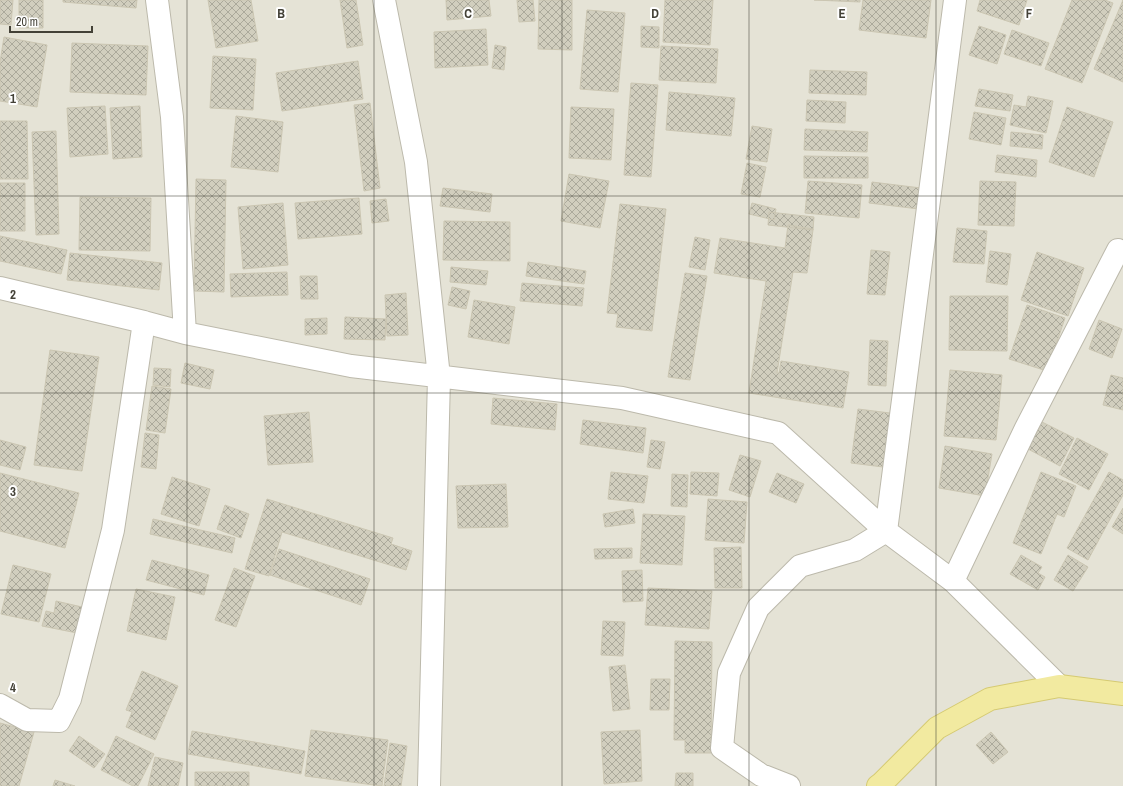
<svg xmlns="http://www.w3.org/2000/svg" width="1123" height="786" viewBox="0 0 1123 786" font-family="'Archivo Narrow',sans-serif">
<style>
.residential{fill:#e5e3d6}
.building{fill:url(#building-cross-hatch);stroke:#cbc6b2}
.lines{fill:none;stroke-linecap:round;stroke-linejoin:round}
.minor-casing{stroke:#bcb9ab;stroke-width:24}
.major-casing{stroke:#d5ca72;stroke-width:24}
.minor{stroke:#fff;stroke-width:22}
.major{stroke:#f2eaa0;stroke-width:22}
.grid{fill:none;stroke:#434137;stroke-width:1;stroke-opacity:0.55}
.grid-label{font-size:13px;text-anchor:middle;font-weight:bold;fill:#434137;stroke:#fff;stroke-width:4;stroke-linejoin:round;paint-order:stroke}
</style>
<defs>
<pattern id="building-cross-hatch" width="8" height="8" patternUnits="userSpaceOnUse"><rect width="8" height="8" fill="#d1cebe"/><path d="M0 0l8 8M0 8l8-8" fill="none" stroke="#aba99b"/></pattern>
</defs>
<rect width="100%" height="100%" fill="#f1f0e7"/>
<!-- residential -->
<path class="residential" d="M0,0H1123V786H0Z"/>
<!-- building -->
<path class="building" d="M0,0H13L11,25L0,24Z
M19,0H43V28H19Z
M63,0H137L136,8L63,2Z
M208,0H251L258,41L216,48Z
M340,0H356L363,45L347,48Z
M446,0H489L491,16L447,20Z
M517,0H533L535,21L519,22Z
M539,0H572V50L538,49Z
M665,0H713L710,45L663,42Z
M814,0H860V2Z
M863,0H931L926,38L859,30Z
M980,0H1027L1019,25L977,11Z
M1072,0H1105L1113,3L1082,83L1045,69Z
M1123,0V82L1094,69Z
M587,10L625,13L618,92L580,89Z
M641,26L659,27V48L641,47Z
M979,26L1006,35L997,64L969,55Z
M486,29L488,65L435,68L434,32Z
M1012,30L1049,43L1041,66L1004,54Z
M4,37L47,45L37,107L0,101V62Z
M72,43L148,46L146,95L70,92Z
M495,45L506,47L504,70L492,68Z
M661,46L718,49L716,83L659,80Z
M213,56L256,59L253,110L210,108Z
M358,61L363,99L282,111L276,73Z
M810,70L867,72L866,95L809,93Z
M631,83L658,85L651,177L624,175Z
M979,89L1013,95L1010,111L975,106Z
M669,92L735,98L731,136L666,130Z
M1028,96L1053,101L1046,133L1010,125L1014,105L1026,107Z
M807,100L846,102L845,123L806,121Z
M370,103L380,188L364,191L354,105Z
M105,106L108,154L70,157L67,108Z
M140,106L142,157L113,159L110,108Z
M571,107L614,109L611,160L569,158Z
M1067,107L1113,122L1094,177L1049,162Z
M974,112L1006,118L1001,145L969,139Z
M236,116L283,122L278,172L231,167Z
M0,121H27L28,179H0Z
M752,126L772,129L767,162L746,159Z
M805,129L868,132L867,152L804,150Z
M56,131L59,234L36,235L32,132Z
M1011,132L1043,135L1042,149L1010,146Z
M997,155L1037,160L1036,177L995,172Z
M804,156L868,157V178H804Z
M747,163L766,167L760,197L741,194Z
M569,174L609,181L600,228L561,221Z
M196,179L226,180L224,292L194,291Z
M808,181L862,185L859,218L805,213Z
M980,181L1016,182L1014,226L978,225Z
M872,182L921,188L919,209L869,203Z
M0,183H25V231H0Z
M443,188L492,194L490,212L440,206Z
M80,197L151,198L150,251L79,250Z
M359,198L362,234L298,239L295,203Z
M386,199L389,221L372,223L370,201Z
M283,203L288,265L243,269L238,207Z
M752,203L776,209L774,220L749,214Z
M620,204L666,209L652,331L616,327L618,314L607,313Z
M769,212L814,217L813,230L768,225Z
M444,221L510,222V261L443,260Z
M788,225L813,229V230L807,273L793,272L777,373H779L781,361L849,372L843,408L749,393L766,281L714,273L720,238L785,248Z
M957,228L987,231L984,264L953,262Z
M0,236L67,250L61,274L0,261Z
M695,237L710,240L705,270L689,267Z
M871,250L890,252L885,295L867,294Z
M990,251L1011,254L1007,285L986,282Z
M1037,252L1084,268L1068,316L1021,300Z
M70,253L162,263L159,290L67,280Z
M528,262L586,271L584,284L526,276Z
M451,267L488,271L486,285L450,282Z
M287,272L288,295L231,297L230,274Z
M685,273L707,276L690,380L668,377Z
M300,276H317L318,299H301Z
M522,283L584,288L582,306L520,301Z
M452,287L470,291L466,309L448,305Z
M406,293L408,335L387,336L385,295Z
M950,296H1008L1007,351L949,350Z
M474,300L515,307L509,344L468,337Z
M1027,305L1065,318L1047,371L1009,359Z
M345,317L386,319L385,340L344,339Z
M327,318V334L305,335V319Z
M1099,320L1122,329L1112,358L1089,349Z
M870,340L888,341L886,386L868,385Z
M50,350L99,357L82,471L34,465Z
M185,363L214,370L210,389L181,383Z
M154,368L171,369L170,387L153,385Z
M950,370L1002,375L996,440L944,436Z
M1111,375L1123,378V410L1103,405Z
M152,386L171,389L165,433L146,430Z
M493,398L557,404L555,430L491,424Z
M858,409L890,413L883,467L851,463Z
M309,412L313,462L268,465L264,416Z
M583,420L646,428L643,453L580,444Z
M1042,422L1074,438L1060,466L1028,449Z
M145,433L159,435L156,469L141,467Z
M1077,438L1108,454L1089,490L1059,474Z
M0,440L26,447L20,470L0,465Z
M651,440L665,442L660,469L647,467Z
M945,446L992,454L985,496L939,488Z
M740,455L761,461L750,497L729,490Z
M611,472L648,476L644,503L608,499Z
M691,472L719,473L717,496L690,494Z
M1041,472L1076,486L1064,517L1057,514L1041,554L1013,543Z
M1109,472L1123,480V495L1088,560L1067,548Z
M0,473L79,493L65,548L0,531Z
M777,473L804,484L796,503L769,492Z
M672,474L688,475L687,507L671,506Z
M172,477L210,489L199,526L161,514Z
M506,484L508,527L458,528L456,486Z
M267,499L393,538L391,544L412,551L406,570L282,532L269,576L245,569Z
M708,499L747,502L744,543L705,540Z
M225,505L249,514L241,538L217,529Z
M1123,508V534L1112,527Z
M633,509L635,523L605,527L603,514Z
M643,514L685,516L682,565L640,563Z
M153,519L235,538L232,553L150,534Z
M741,547L742,588H715L714,548Z
M632,548V558L595,559L594,549Z
M279,549L370,579L361,605L270,575Z
M1021,555L1042,567L1038,573L1045,577L1038,590L1010,574Z
M1068,555L1088,567L1073,591L1054,580Z
M152,560L209,575L204,595L146,580Z
M13,565L51,574L39,622L1,614Z
M234,568L255,576L236,627L215,620Z
M642,570L643,601L623,602L622,571Z
M648,588L712,591L709,629L645,625Z
M136,589L175,597L166,640L127,631Z
M56,601L82,607L77,633L42,626L46,611L54,613Z
M603,621L625,622L623,656L601,655Z
M675,641L712,642L711,753H685V740H674Z
M625,665L630,709L613,711L609,667Z
M142,671L178,686L155,740L126,727L132,712L126,710Z
M651,679H670L669,710H650Z
M0,723L34,732L19,786H0Z
M311,730L388,740L382,786L305,776Z
M640,730L642,781L604,784L601,732Z
M192,731L305,751L301,774L188,754Z
M991,732L1008,752L993,764L976,745Z
M79,736L105,754L94,768L69,751Z
M116,736L154,754L138,786H133L101,770Z
M390,743L407,746L401,786H384Z
M155,757L183,763L178,786H148Z
M195,772H249V786H195Z
M676,773H693V786H675Z
M55,780L75,786H53Z"/>
<g class="lines">
<!-- minor casing -->
<g class="minor-casing">
<path id="minor" d="M157,0L172,117L185,333
M384,0L416,162L439,377L429,786
M0,288L144,322L185,333L351,366L622,398L778,433L886,531L953,581L1059,686
M886,531L955,0
M953,581L1026,428L1118,250
M0,705L27,720L59,721L70,699L113,530L144,322
M789,786L761,775L722,748L729,673L758,608L800,566L855,550L886,531"/>
</g>
<!-- major casing -->
<g class="major-casing">
<path id="major" d="M878,786L882,783L937,728L990,699L1059,686L1123,694"/>
</g>
<!-- minor -->
<use href="#minor" class="minor"/>
<!-- major -->
<use href="#major" class="major"/>
</g>
<!-- grid -->
<path class="grid" d="M187,0V786M374,0V786M562,0V786M749,0V786M936,0V786M0,196H1123M0,393H1123M0,590H1123"/>
<g class="grid-label">
<text x="281" y="18">B</text>
<text x="468" y="18">C</text>
<text x="655" y="18">D</text>
<text x="842" y="18">E</text>
<text x="1029" y="18">F</text>
<text x="13" y="103">1</text>
<text x="13" y="299">2</text>
<text x="13" y="496">3</text>
<text x="13" y="692">4</text>
</g>
<!-- scale -->
<path d="M10 26v6h82v-6" fill="none" stroke="#434137" stroke-width="2"/>
<text x="16" y="26" font-size="12" fill="#434137" stroke="#ffffff" stroke-width="3" paint-order="stroke">20 m</text>
</svg>
